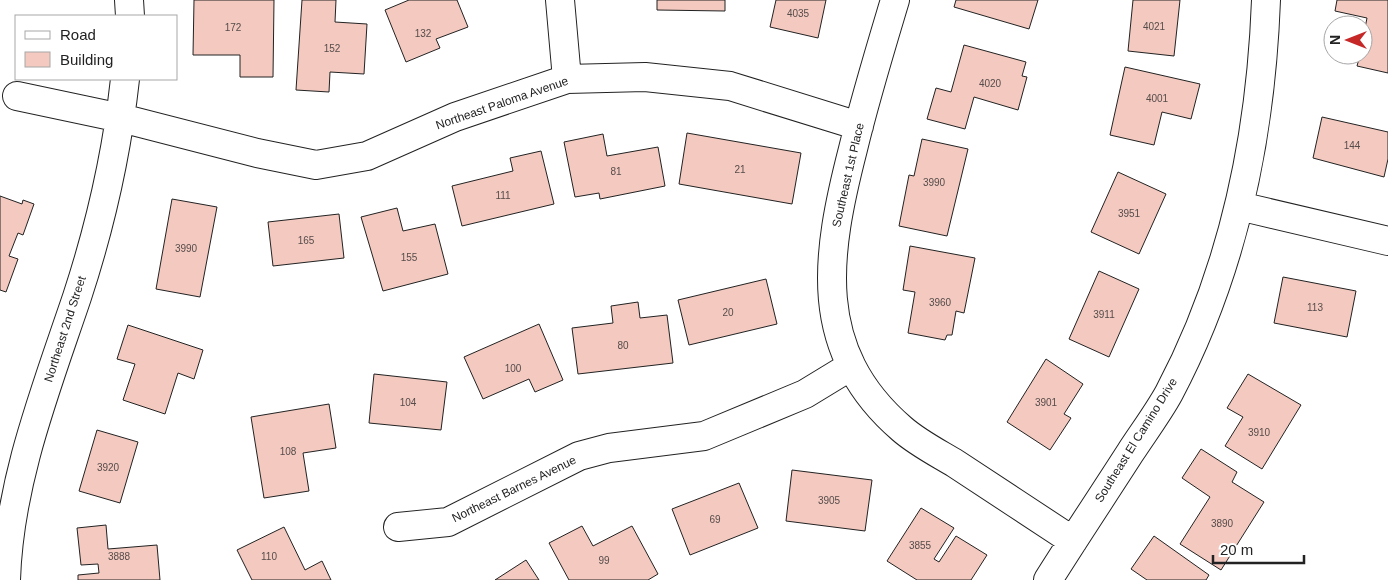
<svg xmlns="http://www.w3.org/2000/svg" width="1388" height="580" viewBox="0 0 1388 580" font-family="Helvetica,sans-serif">
<style>
.building{fill:#f3c9c0;stroke:#222}
.lines{fill:none;stroke-linecap:round;stroke-linejoin:round}
.street-casing{stroke:#222;stroke-width:30}
.street{stroke:#fff;stroke-width:28}
.labels{text-anchor:middle;dominant-baseline:central;stroke-width:4;stroke-linejoin:round;paint-order:stroke}
.number-label{font-size:10px;fill:#564c4a}
.street-label{font-size:12px;fill:#222;stroke:#fff}
</style>
<rect width="100%" height="100%" fill="#fff"/>
<!-- building -->
<path class="building" d="M194,0H274L273,77H240V55H193Z
M302,0H336L335,22L367,24L364,74L330,72L329,92L296,90Z
M409,0H457L468,27L436,39L440,48L406,62L385,10Z
M657,0H725V11L657,10Z
M776,0H826L818,38L770,27Z
M956,0H1038L1029,29L954,7Z
M1133,0H1180L1174,56L1128,51Z
M1337,0H1388V73L1357,66L1360,55H1363V38L1367,18L1335,11Z
M964,45L1026,62L1022,76L1027,77L1018,110L974,97L965,129L927,119L936,88L951,92Z
M1125,67L1200,84L1191,119L1162,112L1154,145L1110,135Z
M1322,117L1388,132V159L1384,177L1313,158Z
M687,133L801,153L792,204L679,184Z
M603,134L607,156L658,147L665,186L600,199L599,193L575,197L564,142Z
M922,139L968,149L947,236L899,226L909,175L914,176Z
M541,151L554,204L462,226L452,186L513,171L510,158Z
M1118,172L1166,194L1139,254L1091,232Z
M0,196L22,204L23,200L34,204L23,235L18,233L9,256L18,259L6,292L0,290Z
M172,199L217,207L200,297L156,289Z
M397,208L403,231L435,224L448,274L383,291L361,217Z
M339,214L344,258L273,266L268,222Z
M910,246L975,258L964,313L956,311L952,335H947L945,340L908,333L915,292L903,290Z
M1099,271L1139,289L1109,357L1069,339Z
M1283,277L1356,291L1347,337L1274,323Z
M766,279L777,324L689,345L678,300Z
M638,302L640,318L667,315L673,363L578,374L572,328L613,323L611,306Z
M539,324L563,380L535,392L529,379L483,399L464,357Z
M128,325L203,350L194,379L178,373L165,414L123,400L135,364L117,359Z
M1046,359L1083,384L1064,414L1071,418L1050,450L1007,422Z
M374,374L447,382L441,430L369,423Z
M1248,374L1301,405L1262,469L1225,446L1243,417L1227,408Z
M329,404L336,448L303,453L309,491L264,498L251,417Z
M97,430L138,442L120,503L79,491Z
M1201,449L1237,472L1232,482L1264,502L1221,570L1180,544L1210,497L1182,478Z
M792,470L872,480L865,531L786,521Z
M739,483L758,528L690,555L672,509Z
M921,508L954,528L934,559L939,562L956,536L987,555L971,580H917L887,561Z
M106,525L108,549L157,545L160,580H78V575L99,573L98,564L81,565L77,528Z
M582,526L593,546L632,526L658,574L648,580H569L549,543Z
M284,527L305,570L322,561L331,580H252L237,550Z
M1154,536L1209,575L1206,580H1147L1131,569Z
M526,560L539,580H495Z"/>
<g class="lines">
<!-- street casing -->
<g class="street-casing">
<path id="street" d="M129,0L130,16
M560,0L567,79
M895,0C880,50 865,99 853,149C826,254 810,350 902,429C918,443 938,453 956,464C995,490 1034,515 1073,541
M17,96L121,118L257,153L316,165L367,156L455,117L567,79L645,77L730,86L859,126
M1239,206L1388,241
M398,527L448,522L579,456L609,448L704,436L805,394L851,366
M6,580C9,482 46,389 77,297C100,227 117,152 125,79
M1048,580C1075,537 1103,495 1130,453C1143,433 1158,413 1169,393C1233,272 1261,136 1266,0"/>
</g>
<!-- street -->
<use href="#street" class="street"/>
</g>
<g class="labels">
<!-- number labels -->
<g class="number-label">
<text x="798" y="13">4035</text>
<text x="1154" y="26">4021</text>
<text x="233" y="27">172</text>
<text x="423" y="33">132</text>
<text x="332" y="48">152</text>
<text x="990" y="83">4020</text>
<text x="1157" y="98">4001</text>
<text x="1352" y="145">144</text>
<text x="740" y="169">21</text>
<text x="616" y="171">81</text>
<text x="934" y="182">3990</text>
<text x="503" y="195">111</text>
<text x="1129" y="213">3951</text>
<text x="306" y="240">165</text>
<text x="186" y="248">3990</text>
<text x="409" y="257">155</text>
<text x="940" y="302">3960</text>
<text x="1315" y="307">113</text>
<text x="728" y="312">20</text>
<text x="1104" y="314">3911</text>
<text x="623" y="345">80</text>
<text x="513" y="368">100</text>
<text x="408" y="402">104</text>
<text x="1046" y="402">3901</text>
<text x="1259" y="432">3910</text>
<text x="288" y="451">108</text>
<text x="108" y="467">3920</text>
<text x="829" y="500">3905</text>
<text x="715" y="519">69</text>
<text x="1222" y="523">3890</text>
<text x="920" y="545">3855</text>
<text x="119" y="556">3888</text>
<text x="269" y="556">110</text>
<text x="604" y="560">99</text>
</g>
<!-- street labels -->
<g class="street-label">
<text transform="translate(502 103) rotate(-19)">Northeast Paloma Avenue</text>
<text transform="translate(848 175) rotate(-77)">Southeast 1st Place</text>
<text transform="translate(65 329) rotate(-72)">Northeast 2nd Street</text>
<text transform="translate(1136 440) rotate(-58)">Southeast El Camino Drive</text>
<text transform="translate(514 489) rotate(-26)">Northeast Barnes Avenue</text>
</g>
</g>
<!-- legend -->
<rect x="15" y="15" width="162" height="65" fill="#ffffff" stroke="#a7a7a7"/>
<rect x="25" y="31" width="25" height="8" fill="#ffffff" stroke="#a7a7a7"/>
<text x="60" y="40" font-size="15" fill="#222222">Road</text>
<rect x="25" y="52" width="25" height="15" fill="#f3c9c0" stroke="#a7a7a7"/>
<text x="60" y="65" font-size="15" fill="#222222">Building</text>
<!-- north arrow -->
<g transform="translate(1348 40) rotate(270)"><circle r="24" fill="#ffffff" stroke="#a7a7a7"/>
<path d="M0-4L9 19L0 12L-9 19Z" fill="#c62828"/>
<text y="-8" font-size="14" font-weight="bold" text-anchor="middle" fill="#222222">N</text>
</g>
<!-- scale -->
<path d="M1213 555v8h91v-8" fill="none" stroke="#222222" stroke-width="2.5"/>
<text x="1220" y="555" font-size="15" fill="#222222" stroke="#ffffff" stroke-width="4" paint-order="stroke">20 m</text>
</svg>
